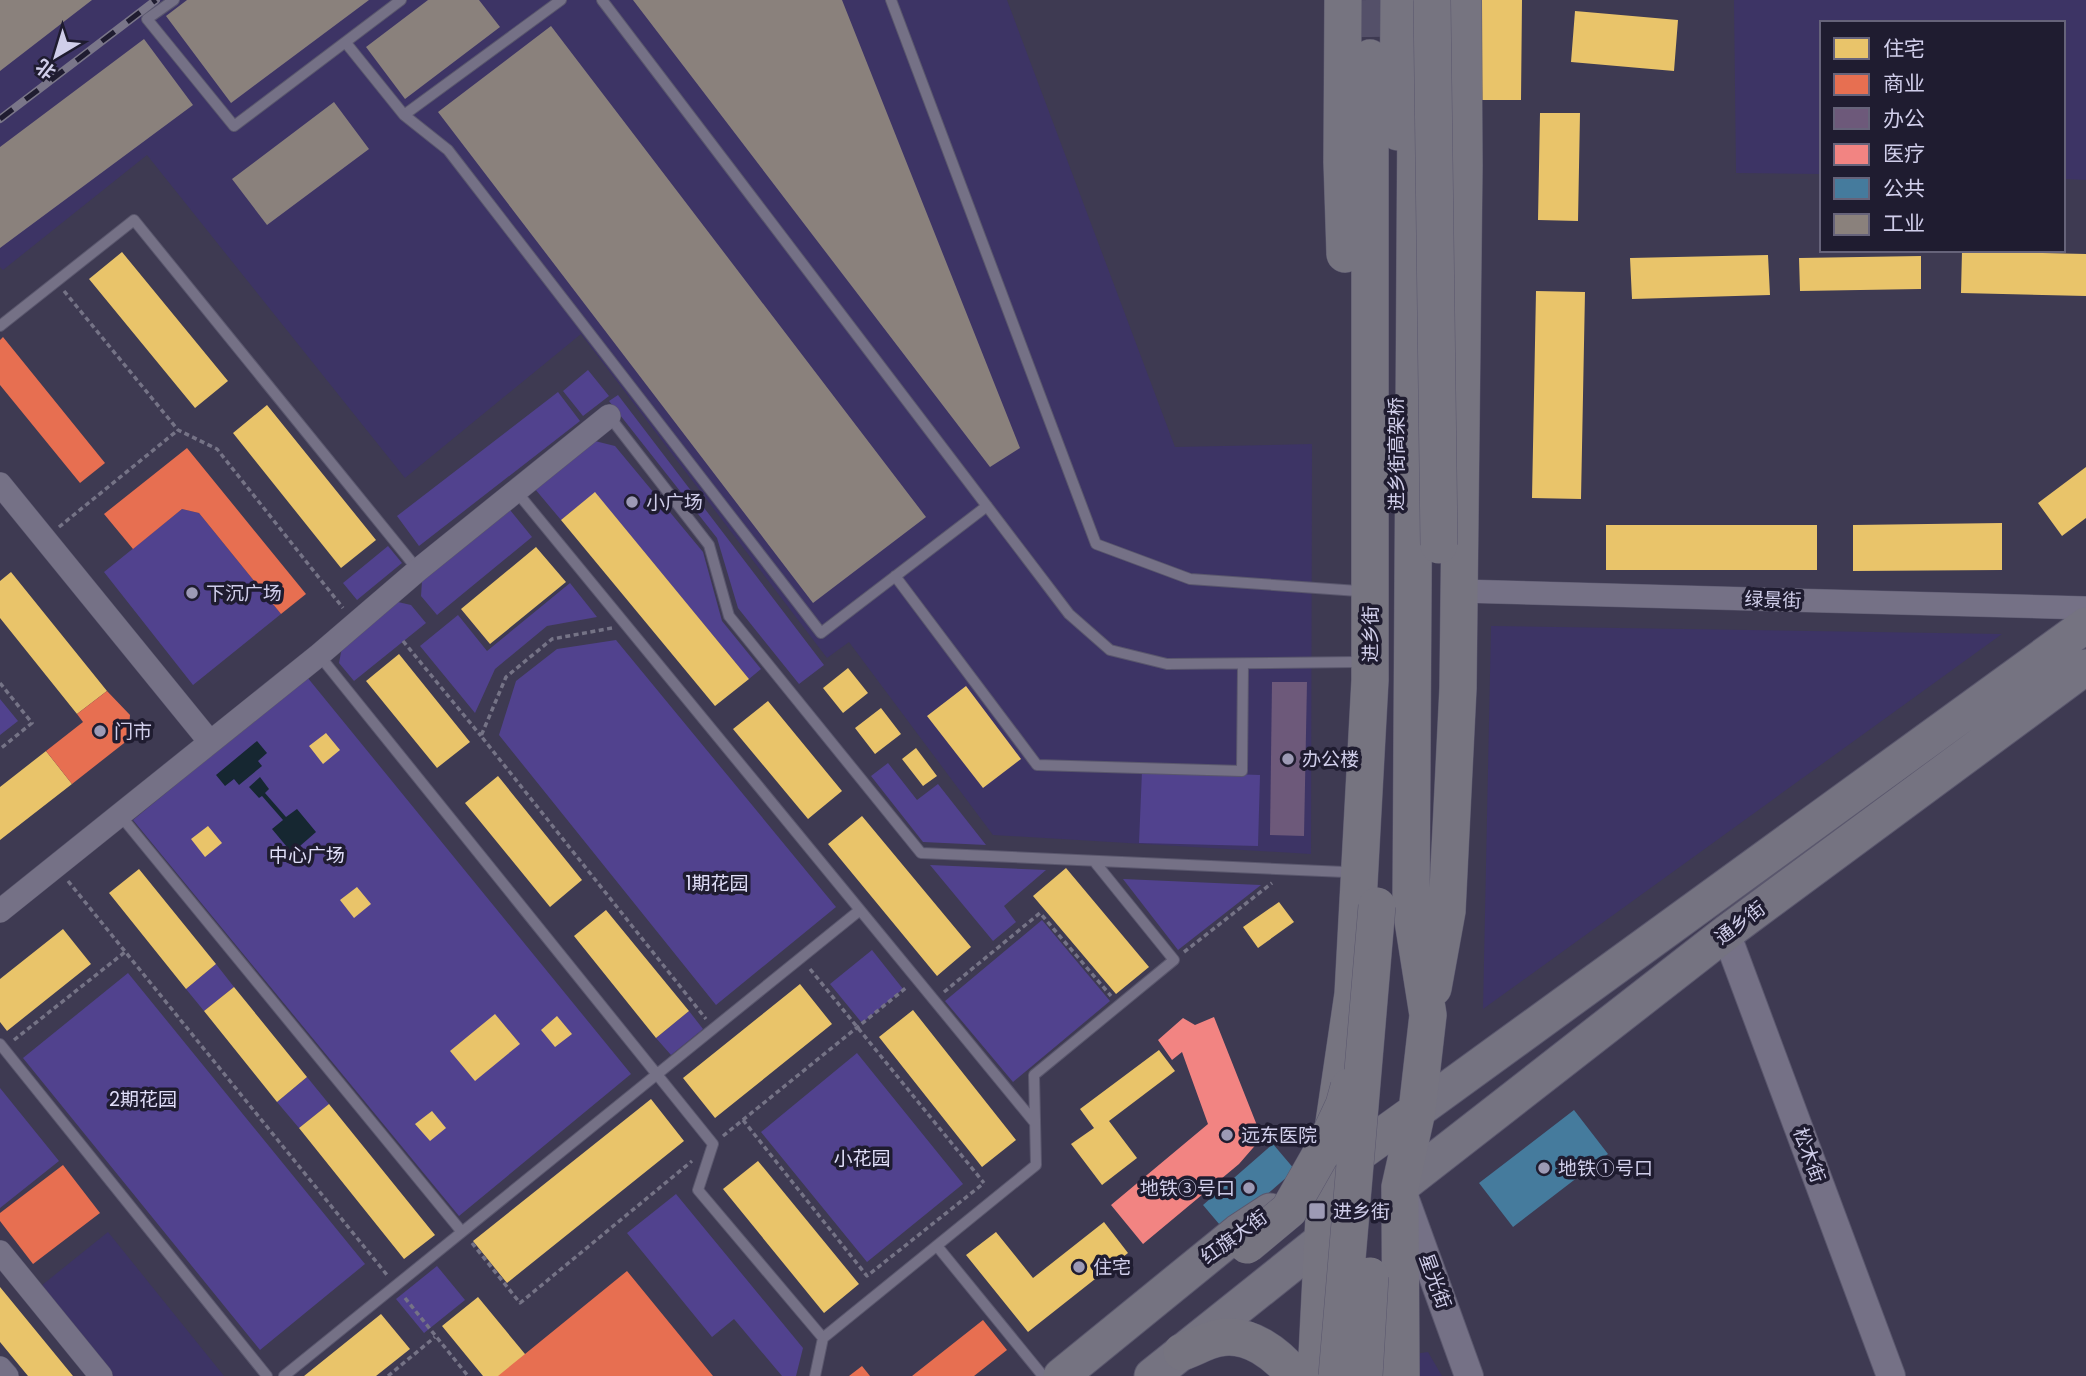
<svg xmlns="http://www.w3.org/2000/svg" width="2086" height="1376" viewBox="0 0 2086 1376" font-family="Poppins,'Noto Sans SC',sans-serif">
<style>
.built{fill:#3d3465}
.green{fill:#51428e}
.water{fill:#162731}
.homes{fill:#e9c46a}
.shops{fill:#e76f51}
.offices{fill:#6d597a}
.health{fill:#f28482}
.public{fill:#457b9d}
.industry{fill:#8a817c}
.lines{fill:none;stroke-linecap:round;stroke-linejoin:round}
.trunk-tunnel{stroke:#545069;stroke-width:37;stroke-dasharray:37 18;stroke-linecap:butt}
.service-casing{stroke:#5a576d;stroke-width:12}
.minor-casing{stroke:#5a576d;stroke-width:24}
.tertiary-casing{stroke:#5a576d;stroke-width:30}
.primary-casing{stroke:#5a576d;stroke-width:37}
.trunk-casing{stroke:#5a576d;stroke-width:38}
.path{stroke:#757386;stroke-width:3.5;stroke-dasharray:5 3.5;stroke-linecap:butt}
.service{stroke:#757186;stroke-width:10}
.minor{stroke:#757186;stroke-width:23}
.tertiary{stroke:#757186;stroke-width:28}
.primary{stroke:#757381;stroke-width:35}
.trunk{stroke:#767480;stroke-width:37}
.rail-casing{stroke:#7a7689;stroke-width:8}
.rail{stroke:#1f1c30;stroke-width:5;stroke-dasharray:16;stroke-linecap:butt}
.trunk-bridge-casing{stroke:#5a576d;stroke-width:38;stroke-linecap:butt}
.trunk-bridge{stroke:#767480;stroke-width:37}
.poi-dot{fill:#9d9ab5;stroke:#1f1c30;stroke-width:2.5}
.labels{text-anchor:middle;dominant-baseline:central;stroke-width:7;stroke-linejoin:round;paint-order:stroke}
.street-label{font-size:19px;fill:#d0ceea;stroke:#1f1c30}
.poi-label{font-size:19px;fill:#d0ceea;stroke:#1f1c30;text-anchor:start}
.park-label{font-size:19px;fill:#e1dff9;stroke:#1f1c30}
</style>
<rect width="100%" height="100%" fill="#3e3a52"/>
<!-- built -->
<path class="built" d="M0,0H1007L1175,447L1312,444L1311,854L993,835L849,642L827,658L581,334L405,478L147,155L3,270L0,267Z
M1734,0H2086V180L2063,179V23H1822V174L1736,173Z
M1491,626L2002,634L1483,1009Z
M108,1232L224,1376H97L31,1294Z
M1428,1352L1442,1376H1414V1354Z"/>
<!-- green -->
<path class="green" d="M588,370L609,396L583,416L563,391Z
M558,392L580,421L419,546L397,516Z
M618,395L824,665L799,684L738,608L717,538L609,401Z
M595,441L615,446L703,552L722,621L761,669L749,679L595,493L561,520L535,489Z
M182,509L199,513L281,614L193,685L104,572Z
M510,510L532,537L437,615L421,596L422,581Z
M388,546L402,563L357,600L343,583Z
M570,583L597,617L547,626L495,669L475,713L420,646L458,615L487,651Z
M398,602L411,605L426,623L354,681L339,663L342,647Z
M616,640L836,907L716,1005L499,735L516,681L557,649Z
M307,677L631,1074L459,1216L133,820Z
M0,699L18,721L0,735Z
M888,763L917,800L938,784L986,845L923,842L871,776Z
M1142,771L1260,775L1258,846L1139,843Z
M930,865L1046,870L1004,906L1016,922L993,941Z
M1123,879L1261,885L1178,950Z
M1042,920L1110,1001L1013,1082L945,1001Z
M872,950L903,989L862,1023L830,984Z
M216,964L234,987L204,1011L186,989Z
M128,973L365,1264L260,1350L23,1058Z
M689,1011L703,1029L671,1055L656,1038Z
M857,1053L963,1184L867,1262L761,1132Z
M307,1077L329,1104L299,1128L277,1102Z
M0,1088L59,1161L0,1208Z
M676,1194L803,1348L796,1376H782L734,1319L712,1337L627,1233Z
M437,1266L465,1300L424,1333L396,1299Z"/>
<!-- water -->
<path class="water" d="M257,741L267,753L258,761L262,766L239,785L234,779L225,786L216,775Z
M260,777L269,789L265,793L286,817L297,809L316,832L292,853L272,829L283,820L262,796L259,798L249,787Z"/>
<!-- homes -->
<path class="homes" d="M1480,0H1522L1521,100H1480Z
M1575,11L1678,20L1674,71L1571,62Z
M1540,113H1580L1578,221L1538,220Z
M1962,251L2086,254V296L1961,293Z
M122,252L228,381L195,408L89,279Z
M1768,255L1770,295L1632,299L1630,258Z
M1921,256V289L1800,291L1799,258Z
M1536,291L1585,292L1581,499L1532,498Z
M267,405L376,540L341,568L233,433Z
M2086,467V518L2062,536L2038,503Z
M595,492L749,679L715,706L561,520Z
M2002,523V570L1853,571V525Z
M1606,525H1817V570H1606Z
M536,547L566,582L490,644L461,609Z
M11,572L107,691L77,714L0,618V581Z
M399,654L470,742L437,768L366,681Z
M848,668L868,693L843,713L823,688Z
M966,686L1021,759L983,788L927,716Z
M768,701L842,791L808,819L733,729Z
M881,708L901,734L875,754L855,728Z
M326,733L340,750L323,764L309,746Z
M916,748L937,776L923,786L902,759Z
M46,751L72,784L0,840V787Z
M498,776L582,880L550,907L465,803Z
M862,816L971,947L937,976L828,844Z
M208,826L222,843L205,857L191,839Z
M1066,868L1149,967L1116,994L1033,896Z
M139,869L216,964L186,989L109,893Z
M357,887L371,904L354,918L340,900Z
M1279,902L1294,922L1258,948L1243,927Z
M606,910L689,1011L656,1038L574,936Z
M63,929L91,964L7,1031L0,1022V979Z
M800,984L832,1024L715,1118L683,1078Z
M234,987L307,1077L277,1102L204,1011Z
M913,1010L1016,1140L982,1167L879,1037Z
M495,1014L520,1044L475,1081L450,1051Z
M557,1016L572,1034L555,1047L541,1030Z
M1159,1050L1175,1071L1109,1121L1137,1158L1102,1185L1071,1144L1094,1128L1080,1109Z
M651,1099L684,1141L507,1283L473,1241Z
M329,1104L435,1235L404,1259L299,1128Z
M432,1111L446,1128L430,1141L415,1124Z
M758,1161L859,1284L824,1313L723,1189Z
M1104,1222L1128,1253L1028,1332L966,1255L996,1232L1033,1278Z
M0,1287L73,1376H28L0,1342Z
M478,1297L525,1354L543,1376H483L442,1326Z
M381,1314L410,1349L376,1376H304Z"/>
<!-- shops -->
<path class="shops" d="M3,337L105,463L80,483L0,385V340Z
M187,448L306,594L281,614L199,513L182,509L133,549L104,514Z
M107,691L130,715L128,740L72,784L46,751L83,722L77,714Z
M63,1165L100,1213L33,1264L0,1221V1213Z
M627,1271L713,1376H498L525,1354Z
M983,1320L1007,1350L974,1376H912Z
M862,1366L870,1376H849Z"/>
<!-- offices -->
<path class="offices" d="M1272,682H1307L1304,836L1270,835Z"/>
<!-- health -->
<path class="health" d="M1214,1017L1258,1128L1259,1141L1239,1164L1143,1244L1111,1205L1208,1124L1182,1052L1172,1060L1158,1040L1183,1018L1195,1025Z"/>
<!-- public -->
<path class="public" d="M1574,1110L1608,1154L1513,1227L1479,1183Z
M1273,1144L1295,1170L1225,1231L1203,1205Z"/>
<!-- industry -->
<path class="industry" d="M0,0H92L0,71Z
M187,0H369L231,103L166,16Z
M428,0H479L500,27L405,99L366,47Z
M633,0H842L1020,448L990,467Z
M551,26L926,517L813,603L438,112Z
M144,39L193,105L0,248V147Z
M334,102L369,149L267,225L232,179Z"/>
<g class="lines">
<!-- trunk-tunnel -->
<path class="trunk-tunnel" d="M1369,0L1370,58"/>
<!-- service casing -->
<g class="service-casing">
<path id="service" d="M174,0L147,19L234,126L401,0
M602,0L1069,614L1110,650L1167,664L1356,662
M891,0L1096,544L1190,579L1358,591
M346,43L404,115L448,150L821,633L987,506
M404,115L561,0
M0,326L134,220L418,570
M609,416L709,545L729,616L921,853L1345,872
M516,491L1035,1123
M895,576L1037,765L1242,771L1243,665
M319,655L713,1144L698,1190L823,1338L815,1376
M120,815L462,1232
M0,1044L267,1376
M937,1246L1043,1376
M823,1338L1036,1165L1034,1075L1174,960L1094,861
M284,1376L860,910"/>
</g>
<!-- minor casing -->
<g class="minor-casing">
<path id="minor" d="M0,484L210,742
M1460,591L2086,608
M0,911L319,655L418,570L609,416
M0,1252L101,1376
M0,1368L7,1376"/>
</g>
<!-- tertiary casing -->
<g class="tertiary-casing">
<path id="tertiary" d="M1726,933L1891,1376
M1406,1202L1469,1376"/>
</g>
<!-- primary casing -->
<g class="primary-casing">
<path id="primary" d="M1417,1111L2086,625
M1400,1187L1726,933L2086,667
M1061,1376L1238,1232L1270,1211
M1152,1376L1321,1241"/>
</g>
<!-- trunk casing -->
<g class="trunk-casing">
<path id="trunk" d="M1343,0L1342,162L1345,254
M1398,132L1399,0
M1433,988L1447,911L1458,688L1464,165L1463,0
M1335,1170L1417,1111
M1182,1352C1194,1348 1207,1340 1219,1338C1249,1332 1277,1354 1295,1376
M1316,1376L1326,1177L1353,994L1370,680V58
M1401,1376L1400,1187L1417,1111L1428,1015L1411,908L1416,100"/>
</g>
<!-- path -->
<path class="path" d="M64,291L178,430L217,449L343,608
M59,527L178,430
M612,628L552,639L506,677L481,736L706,1019
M403,641L481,736
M0,683L32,723L0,749
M68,881L387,1275
M1184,952L1272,883
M810,969L984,1183
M944,992L1040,913L1111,996
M14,1040L125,952
M743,1120L867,1276L984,1183
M723,1136L907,987
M472,1243L520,1303L692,1161
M405,1298L468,1376
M388,1376L435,1337"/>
<!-- service -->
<use href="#service" class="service"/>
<!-- minor -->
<use href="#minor" class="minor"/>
<!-- tertiary -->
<use href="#tertiary" class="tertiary"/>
<!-- primary -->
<use href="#primary" class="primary"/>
<!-- trunk -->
<use href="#trunk" class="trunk"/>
<!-- rail casing -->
<g class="rail-casing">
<path id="rail" d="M0,119L156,0"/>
</g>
<!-- rail -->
<use href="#rail" class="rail"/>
<!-- trunk-bridge casing -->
<g class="trunk-bridge-casing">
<path id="trunk-bridge" d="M1432,0L1439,545
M1247,1245L1289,1210L1322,1152L1344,1105L1349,1087
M1337,1376L1377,906
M1364,1376L1370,1276"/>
</g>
<!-- trunk-bridge -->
<use href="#trunk-bridge" class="trunk-bridge"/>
</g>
<!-- markers -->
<g class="poi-dot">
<circle cx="632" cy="502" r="7"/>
<circle cx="192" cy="593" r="7"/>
<circle cx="100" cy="731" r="7"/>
<circle cx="1288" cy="759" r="7"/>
<circle cx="1227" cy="1135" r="7"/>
<circle cx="1544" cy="1168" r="7"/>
<circle cx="1249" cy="1188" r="7"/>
<rect x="1308" y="1202" width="18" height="18" rx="3.5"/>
<circle cx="1079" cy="1267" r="7"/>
</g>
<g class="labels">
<!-- street labels -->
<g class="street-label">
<text transform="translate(1396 454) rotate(-90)">进乡街高架桥</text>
<text transform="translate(1773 600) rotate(2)">绿景街</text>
<text transform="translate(1370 634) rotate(-90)">进乡街</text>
<text transform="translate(1740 923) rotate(-37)">通乡街</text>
<text transform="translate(1809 1155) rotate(70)">松木街</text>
<text transform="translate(1234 1237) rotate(-36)">红旗大街</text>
<text transform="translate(1435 1281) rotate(70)">星光街</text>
</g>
<!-- poi labels -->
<g class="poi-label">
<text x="646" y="502">小广场</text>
<text x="206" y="593">下沉广场</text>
<text x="114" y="731">门市</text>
<text x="1302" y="759">办公楼</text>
<text x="1241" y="1135">远东医院</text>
<text x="1558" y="1168">地铁①号口</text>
<text x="1235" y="1188" text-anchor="end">地铁③号口</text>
<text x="1333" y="1211">进乡街</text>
<text x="1093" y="1267">住宅</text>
</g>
<!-- park labels -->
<g class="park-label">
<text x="307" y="855">中心广场</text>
<text x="717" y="883">1期花园</text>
<text x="143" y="1099">2期花园</text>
<text x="862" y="1158">小花园</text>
</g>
</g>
<!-- legend -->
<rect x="1820" y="21" width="245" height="231" fill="#1f1c30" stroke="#66637a" stroke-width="2"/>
<rect x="1834" y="38" width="35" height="21" fill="#e9c46a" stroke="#66637a" stroke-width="2"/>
<text x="1883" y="56" font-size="21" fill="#d0ceea">住宅</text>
<rect x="1834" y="74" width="35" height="21" fill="#e76f51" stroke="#66637a" stroke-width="2"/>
<text x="1883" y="91" font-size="21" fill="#d0ceea">商业</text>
<rect x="1834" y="108" width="35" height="21" fill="#6d597a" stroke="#66637a" stroke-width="2"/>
<text x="1883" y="126" font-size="21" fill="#d0ceea">办公</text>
<rect x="1834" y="144" width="35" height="21" fill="#f28482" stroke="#66637a" stroke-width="2"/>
<text x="1883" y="161" font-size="21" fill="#d0ceea">医疗</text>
<rect x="1834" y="178" width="35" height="21" fill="#457b9d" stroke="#66637a" stroke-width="2"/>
<text x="1883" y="196" font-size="21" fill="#d0ceea">公共</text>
<rect x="1834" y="214" width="35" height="21" fill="#8a817c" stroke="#66637a" stroke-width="2"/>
<text x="1883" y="231" font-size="21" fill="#d0ceea">工业</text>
<!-- north arrow -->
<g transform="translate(56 56) rotate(218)" stroke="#1f1c30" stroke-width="5" paint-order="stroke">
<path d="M0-5L12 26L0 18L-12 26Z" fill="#d0ceea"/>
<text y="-10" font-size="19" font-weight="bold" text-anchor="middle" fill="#d0ceea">北</text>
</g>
</svg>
